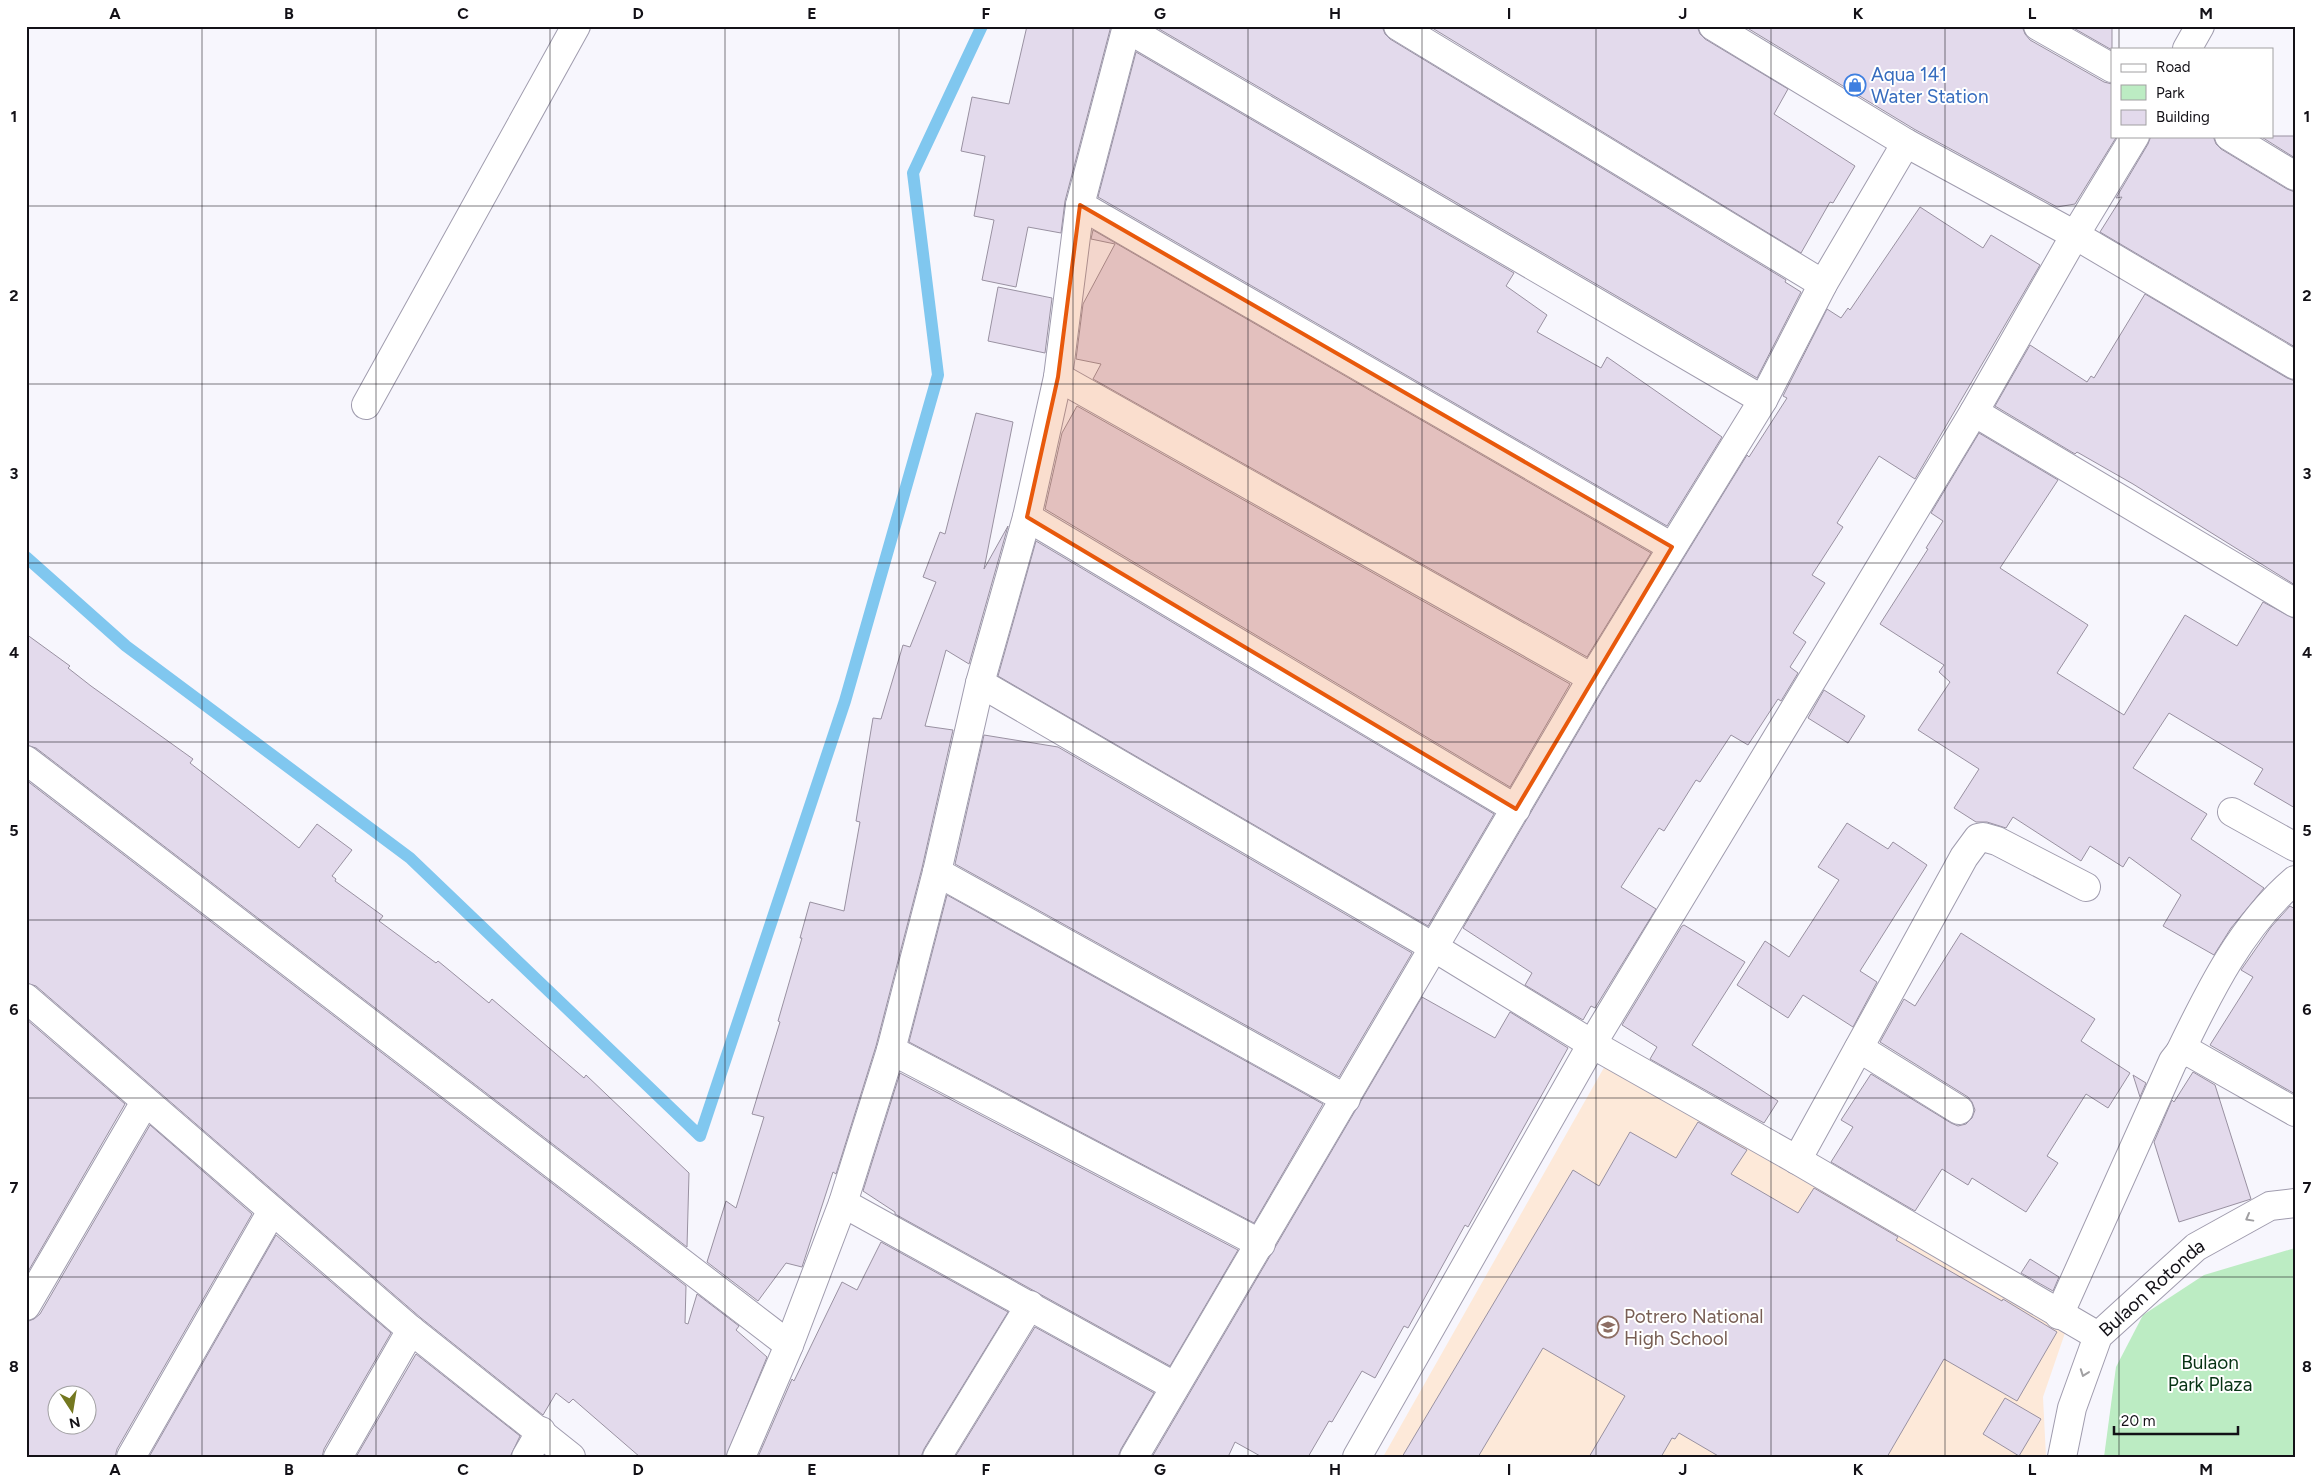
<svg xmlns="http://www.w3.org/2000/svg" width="2321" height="1483" viewBox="0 0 2321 1483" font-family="Figtree,sans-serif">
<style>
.education{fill:#fde9d9}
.green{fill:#bcecc3}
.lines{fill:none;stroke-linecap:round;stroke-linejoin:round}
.stream{stroke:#80c7ef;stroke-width:12}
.building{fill:#e3daec;stroke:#9991a1;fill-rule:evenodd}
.minor-casing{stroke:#a09cae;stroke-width:30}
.minor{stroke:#fff;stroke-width:28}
.oneway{stroke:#a1a0a2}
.marked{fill:#e8590c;fill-opacity:0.2;stroke:#e8590c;stroke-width:4;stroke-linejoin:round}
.grid{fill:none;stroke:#131117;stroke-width:1;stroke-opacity:0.55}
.labels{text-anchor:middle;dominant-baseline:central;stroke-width:4;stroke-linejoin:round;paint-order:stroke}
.shop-label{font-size:19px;fill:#366cbe;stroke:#fff;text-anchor:start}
.street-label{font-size:19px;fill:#131117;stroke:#fff}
.education-label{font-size:19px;fill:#785e54;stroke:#fff;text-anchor:start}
.park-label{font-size:19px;fill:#073314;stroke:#fff}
.neatline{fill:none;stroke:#131117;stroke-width:2}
.grid-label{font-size:16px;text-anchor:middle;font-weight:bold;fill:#131117}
</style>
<rect width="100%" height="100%" fill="#f7f6fd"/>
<!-- education -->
<path class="education" d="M1606,1064L2065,1333L2043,1397L2046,1457H1383Z"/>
<!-- green -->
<path class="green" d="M2295,1248V1457H2104L2116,1367L2143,1315L2204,1275Z"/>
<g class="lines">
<!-- stream -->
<path class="stream" d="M26,557L126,646L410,858L700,1136L845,701L938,375L913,173L982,26"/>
</g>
<!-- building -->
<path class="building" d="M1027,26H1111L1065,201L1061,233L1028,227L1016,287L982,280L994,220L974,216L985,156L961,151L972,97L1009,104Z
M1154,26H1382L1385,34L1390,39L1786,280L1785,282L1801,292L1757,378Z
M1429,26H1697L1700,34L1705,39L1788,89L1774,114L1855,166L1833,203L1830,202L1801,253Z
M1744,26H2022L2025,34L2030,40L2104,82L2112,84V136H2117L2075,204L2057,207L1914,129Z
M2070,26H2112V50Z
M1136,52L1514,273L1506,286L1547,315L1537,332L1601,368L1607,357L1722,437L1667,526L1098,197Z
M2151,136H2213L2216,144L2221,149L2287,189L2295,192V347L2100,232L2122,197L2116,198L2148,144Z
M2260,136H2295V158Z
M1920,207L1983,248L1991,235L2040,265L1915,479L1879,456L1837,523L1843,527L1812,575L1825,583L1793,633L1806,642L1790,667L1798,673L1781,701L1778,699L1748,745L1731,735L1700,782L1696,780L1664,831L1659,828L1621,887L1656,909L1595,1008L1591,1006L1583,1020L1525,985L1532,973L1463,928L1605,686L1747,455L1749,457L1787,398L1783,396L1827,309L1841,318L1848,308L1850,310Z
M1093,230L1651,553L1587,657L1093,379L1101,364L1076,359L1083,304L1115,244L1091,239Z
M998,287L1052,298L1045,353L988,341Z
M2145,294L2287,378L2295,381V585L2133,484L2077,452L2075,454L1995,406L2030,345L2087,382L2091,376L2094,378Z
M1077,406L1570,684L1510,787L1045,509L1062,433Z
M976,413L1013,422L984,569L1008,526L969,664L946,650L925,726L953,730L922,868L876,1046L836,1174L833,1172L802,1267L786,1263L758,1301L707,1262L726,1201L736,1208L764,1117L752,1114L780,1022L778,1021L802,938H800L810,902L844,911L860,822L856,821L873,718L881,719L903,645L910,647L936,582L923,577L940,532L945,534Z
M1979,433L2058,480L2000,568L2088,625L2057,673L2124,715L2185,615L2237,646L2263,602L2295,619V808L2254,784L2263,769L2169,713L2133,768L2207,814L2191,839L2264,888L2231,928L2214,955L2163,926L2181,895L2129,857L2123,867L2090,846L2081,861L2013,817L2006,828L1987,822H1976L1954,808L1979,769L1918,730L1950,682L1939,672L1944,665L1880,624L1928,549L1926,548L1943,521L1931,513Z
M1036,541L1494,814L1428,926L998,676Z
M26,634L70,666L68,668L91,686L193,759L190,763L299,848L317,824L352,850L332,876L336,879L335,881L383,916L379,921L436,963L438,961L489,1003L492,999L584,1078L586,1075L689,1173L687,1247L36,748L26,745Z
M1824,690L1865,716L1848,743L1808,718Z
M984,735L1058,747L1412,953L1339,1077L955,864Z
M26,780L686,1286L685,1323L688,1324L697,1294L739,1326L736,1330L767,1357L726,1457H640L573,1399L569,1403L556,1393L543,1415L421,1318L36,986L26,983Z
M1847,823L1888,849L1893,842L1927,865L1860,971L1877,982L1853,1027L1803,995L1788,1018L1737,985L1765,941L1789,957L1839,880L1818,867Z
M947,895L1323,1104L1254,1223L909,1042Z
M2290,906L2295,909V1094L2210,1045L2253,977L2241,970L2271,927Z
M1684,925L1745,962L1692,1045L1778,1101L1764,1123L1650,1059L1657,1047L1622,1025L1682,926Z
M1961,933L2095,1019L2081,1041L2130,1073L2108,1108L2086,1094L2047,1156L2058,1163L2026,1212L1972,1178L1968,1185L1942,1169L1915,1211L1831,1162L1853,1127L1841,1120L1871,1074L1951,1123L1958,1126L1966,1124L1972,1118L1975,1110L1972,1102L1968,1097L1880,1042L1904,999L1915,1006Z
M1422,997L1495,1038L1510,1012L1568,1048L1468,1227L1465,1225L1408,1328L1404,1326L1375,1378L1362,1371L1332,1422L1329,1421L1308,1457H1262L1235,1442L1228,1457H1152Z
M26,1019L125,1104L26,1275Z
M2193,1072L2215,1085L2251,1199L2179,1222L2154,1142L2172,1100L2174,1102Z
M900,1073L1238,1250L1170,1366L895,1214V1212L863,1191Z
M2133,1075L2146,1083L2140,1097Z
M1698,1122L1747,1150L1731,1174L1798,1213L1814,1188L1898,1237L1896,1240L2002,1301L2003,1299L2057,1332L2017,1401L1944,1359L1887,1457H1720L1679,1433L1675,1439L1672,1438L1661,1457H1589L1625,1396L1543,1348L1478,1457H1402L1573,1170L1599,1186L1630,1132L1676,1158Z
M150,1125L252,1214L117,1449L115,1457H26V1322L34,1319L40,1314ZM58,1396H88V1426H58Z
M276,1235L391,1333L324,1449L322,1457H149Z
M881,1242L1008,1312L924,1449L921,1457H758L792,1379L794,1381L842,1282L857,1290Z
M2030,1259L2059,1277L2053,1291L2021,1273Z
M1035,1327L1154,1393L1121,1449L1118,1457H955Z
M416,1354L520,1436L510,1457H356Z
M2005,1398L2041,1419L2019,1456L1983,1434Z"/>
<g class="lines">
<!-- minor casing -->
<g class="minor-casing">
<g id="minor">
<path d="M1398,26L1823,284"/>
<path d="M1713,26L1906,143L2075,235L2295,365"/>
<path d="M2038,26L2112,68"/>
<path d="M1126,28L1763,400"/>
<path d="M2187,49L2200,26"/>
<path d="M2229,136L2295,176"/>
<path d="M1080,205L1672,547"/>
<path d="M1058,377L1592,678"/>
<path d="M366,405L576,26"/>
<path d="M1974,412L2295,603"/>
<path d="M1027,517L1516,809"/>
<path d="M980,683L1435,948L1592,1044L1797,1160L2098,1336"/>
<path d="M26,760L789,1345"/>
<path d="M2232,812L2295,847"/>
<path d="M937,872L1346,1099"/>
<path d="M26,998L411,1330L571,1457"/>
<path d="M1859,1048L1959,1110"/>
<path d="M891,1050L1261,1244"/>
<path d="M2180,1052L2191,1053L2295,1112"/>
<path d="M1797,1160L1964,857L1978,838L1983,837L1997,841L2086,887"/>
<path d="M843,1203L1174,1386"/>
<path d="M26,1306L145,1102"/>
<path d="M2059,1315L2173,1061L2180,1052C2210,990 2242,925 2295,880"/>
<path d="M131,1457L272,1211"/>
<path d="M338,1457L411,1330"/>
<path d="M526,1457L541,1431"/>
<path d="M741,1457L789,1345L843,1203L891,1050L937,872L980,683L1027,517L1058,377L1080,205L1127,26"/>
<path d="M937,1457L1030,1305"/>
<path d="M1134,1457L1592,678L1763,400L1823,284L1906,143"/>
<path d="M1357,1457L1592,1044L1974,412L2075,235L2135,136"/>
<path id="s1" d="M2062,1457L2072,1408L2098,1336L2196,1247L2270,1206L2295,1203"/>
</g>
</g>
<!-- minor -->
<use href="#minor" class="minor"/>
</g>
<!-- one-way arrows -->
<defs><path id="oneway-chevron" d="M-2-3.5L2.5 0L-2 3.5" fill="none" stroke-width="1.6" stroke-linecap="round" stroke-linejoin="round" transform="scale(1.25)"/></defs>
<g class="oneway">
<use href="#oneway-chevron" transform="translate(2249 1218) rotate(151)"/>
<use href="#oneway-chevron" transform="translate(2084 1373) rotate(110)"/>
</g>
<!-- marked area -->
<path class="marked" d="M1080,205L1672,547L1516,809L1027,517L1058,377Z"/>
<!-- grid -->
<path class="grid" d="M202,26V1457M376,26V1457M550,26V1457M725,26V1457M899,26V1457M1073,26V1457M1248,26V1457M1422,26V1457M1596,26V1457M1771,26V1457M1945,26V1457M2119,26V49M2119,136V1457M26,206H2295M26,384H2295M26,563H2295M26,742H2295M26,920H2295M26,1098H2295M26,1277H2295"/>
<!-- icons -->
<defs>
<g id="shop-ring" transform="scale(1.125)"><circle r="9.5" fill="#fff" stroke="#3f7fe0" stroke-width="1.5"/><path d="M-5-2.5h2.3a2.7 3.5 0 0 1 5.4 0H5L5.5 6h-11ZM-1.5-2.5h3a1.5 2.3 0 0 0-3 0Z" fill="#3f7fe0"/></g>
<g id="school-ring" transform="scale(1.125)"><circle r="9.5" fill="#fff" stroke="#8d6e63" stroke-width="1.5"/><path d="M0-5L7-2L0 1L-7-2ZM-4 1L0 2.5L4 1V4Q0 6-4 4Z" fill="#8d6e63"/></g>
</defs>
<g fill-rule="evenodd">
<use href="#shop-ring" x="1855" y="85"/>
<use href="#school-ring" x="1608" y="1327"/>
</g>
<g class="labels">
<!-- shop labels -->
<g class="shop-label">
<text x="1871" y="74">Aqua 141<tspan x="1871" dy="22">Water Station</tspan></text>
</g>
<!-- street labels -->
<g class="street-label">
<text stroke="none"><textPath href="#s1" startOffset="199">Bulaon Rotonda</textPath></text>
</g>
<!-- education labels -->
<g class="education-label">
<text x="1624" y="1316">Potrero National<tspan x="1624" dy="22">High School</tspan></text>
</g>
<!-- park labels -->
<g class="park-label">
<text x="2210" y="1362">Bulaon<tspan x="2210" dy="22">Park Plaza</tspan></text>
</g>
</g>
<!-- border -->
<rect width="2321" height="1483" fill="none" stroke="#ffffff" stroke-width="55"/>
<!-- legend -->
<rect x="2111" y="48" width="162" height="90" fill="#ffffff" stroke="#a1a0a2"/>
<rect x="2121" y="64" width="25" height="8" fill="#ffffff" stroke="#a1a0a2"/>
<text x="2156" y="72" font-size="15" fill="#131117">Road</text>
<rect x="2121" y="85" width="25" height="15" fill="#bcecc3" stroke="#a1a0a2"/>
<text x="2156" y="98" font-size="15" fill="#131117">Park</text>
<rect x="2121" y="110" width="25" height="15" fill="#e3daec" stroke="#a1a0a2"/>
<text x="2156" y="122" font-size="15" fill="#131117">Building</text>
<!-- north arrow -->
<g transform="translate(72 1410) rotate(168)"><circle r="24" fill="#ffffff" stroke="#a1a0a2"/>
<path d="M0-4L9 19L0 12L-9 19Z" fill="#747820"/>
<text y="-8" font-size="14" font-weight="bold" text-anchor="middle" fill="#131117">N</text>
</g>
<!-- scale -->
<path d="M2114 1426v8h124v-8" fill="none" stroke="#131117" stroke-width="2.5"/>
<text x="2121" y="1426" font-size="15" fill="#131117" stroke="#ffffff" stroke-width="4" paint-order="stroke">20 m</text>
<rect x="28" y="28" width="2266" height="1428" class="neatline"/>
<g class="grid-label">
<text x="115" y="19">A</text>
<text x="289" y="19">B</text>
<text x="463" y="19">C</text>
<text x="638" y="19">D</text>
<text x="812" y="19">E</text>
<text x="986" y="19">F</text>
<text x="1160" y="19">G</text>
<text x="1335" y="19">H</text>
<text x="1509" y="19">I</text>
<text x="1683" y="19">J</text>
<text x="1858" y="19">K</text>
<text x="2032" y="19">L</text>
<text x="2206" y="19">M</text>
<text x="14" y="122">1</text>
<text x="2307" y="122">1</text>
<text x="14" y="301">2</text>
<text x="2307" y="301">2</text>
<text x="14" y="479">3</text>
<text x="2307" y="479">3</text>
<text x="14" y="658">4</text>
<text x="2307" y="658">4</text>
<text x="14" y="836">5</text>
<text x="2307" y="836">5</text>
<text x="14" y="1015">6</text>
<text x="2307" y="1015">6</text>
<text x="14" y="1193">7</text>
<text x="2307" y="1193">7</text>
<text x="14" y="1372">8</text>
<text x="2307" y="1372">8</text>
<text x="115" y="1475">A</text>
<text x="289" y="1475">B</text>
<text x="463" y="1475">C</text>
<text x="638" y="1475">D</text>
<text x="812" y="1475">E</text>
<text x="986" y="1475">F</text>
<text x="1160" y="1475">G</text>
<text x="1335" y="1475">H</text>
<text x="1509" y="1475">I</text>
<text x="1683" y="1475">J</text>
<text x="1858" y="1475">K</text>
<text x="2032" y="1475">L</text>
<text x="2206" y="1475">M</text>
</g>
</svg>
